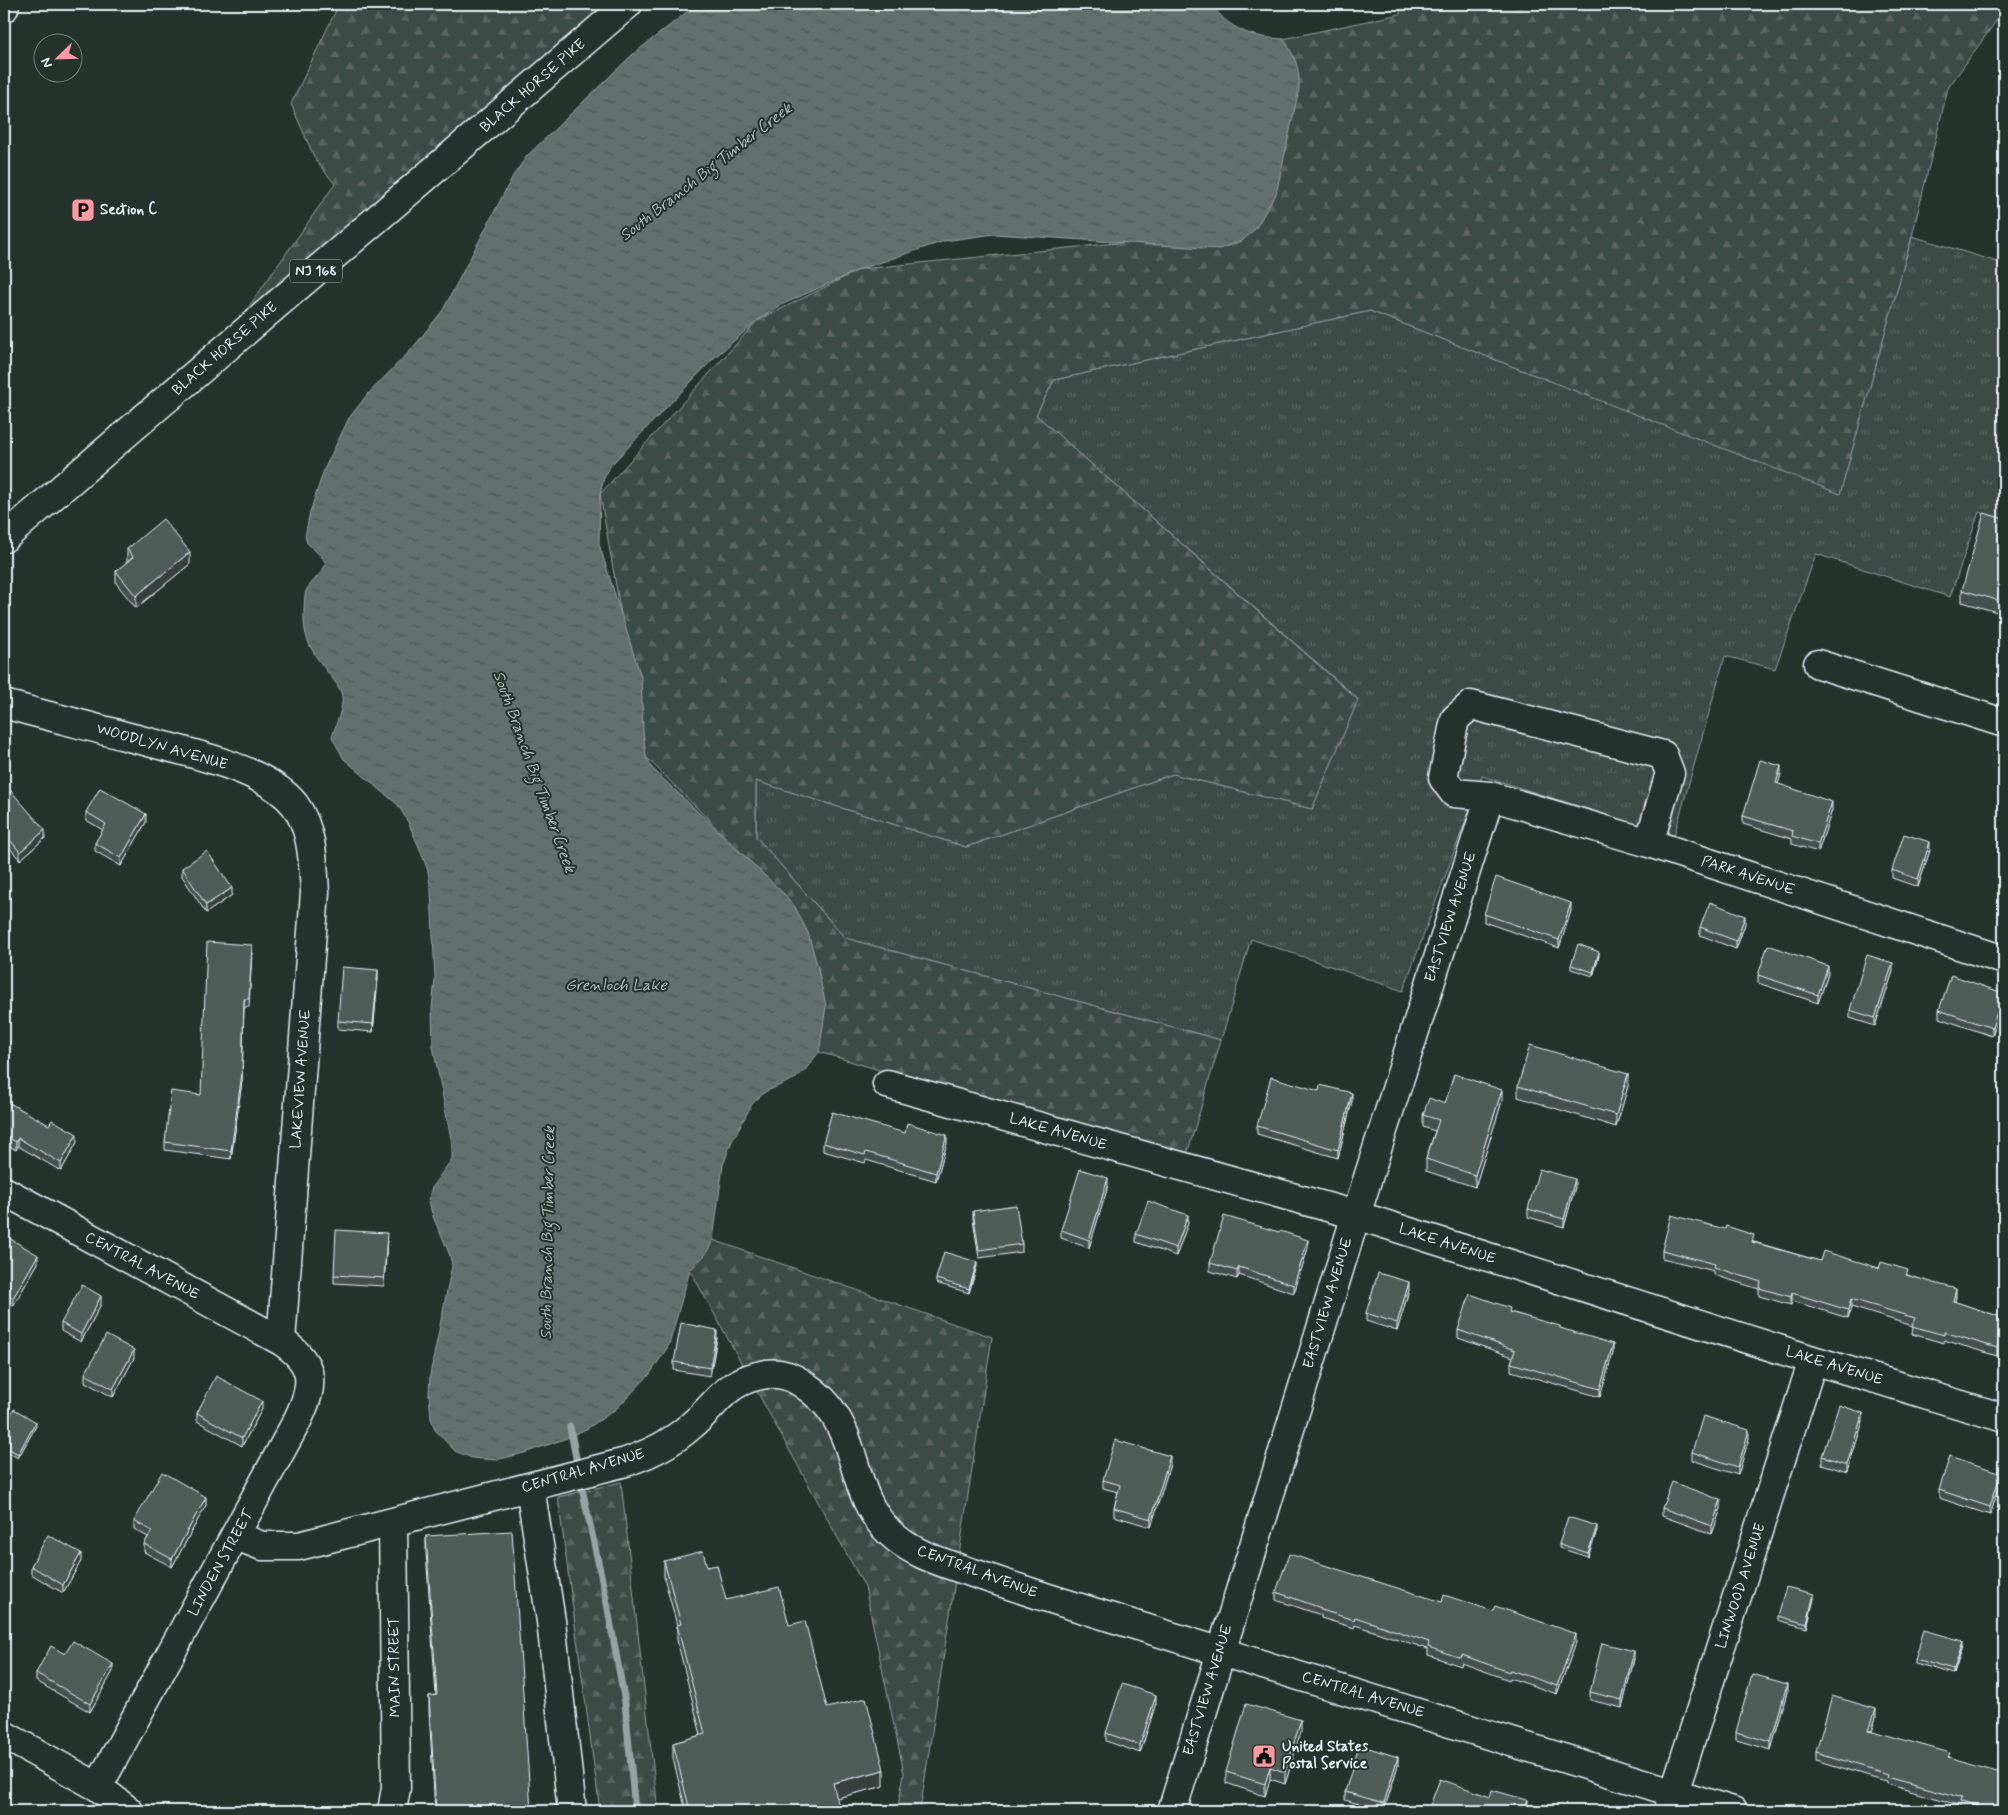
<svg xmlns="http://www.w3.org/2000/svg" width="2008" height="1815" viewBox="0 0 2008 1815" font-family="Mynerve,sans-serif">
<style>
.grass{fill:url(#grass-tufts);stroke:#939ea0}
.forest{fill:url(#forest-firs);stroke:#939ea0}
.water{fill:url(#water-ripples);stroke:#98a3a5}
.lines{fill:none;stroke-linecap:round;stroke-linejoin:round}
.stream{stroke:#98a3a5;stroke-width:7}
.minor-casing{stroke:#e8f1f8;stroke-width:31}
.major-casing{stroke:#e8f1f8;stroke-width:31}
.minor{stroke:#26332d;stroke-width:28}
.major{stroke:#26332d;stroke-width:28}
.wall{fill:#454f4d;stroke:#e8f1f8}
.shaded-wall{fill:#38403e;stroke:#e8f1f8}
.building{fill:#505c59;stroke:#e8f1f8}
.labels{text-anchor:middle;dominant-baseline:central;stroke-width:4;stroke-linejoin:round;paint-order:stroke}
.shield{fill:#26332d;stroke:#aeb8bb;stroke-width:1}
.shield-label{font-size:14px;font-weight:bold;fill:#e8f1f8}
.street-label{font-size:15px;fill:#e8f1f8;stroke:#26332d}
.poi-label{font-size:15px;font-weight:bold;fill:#e8f1f8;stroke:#26332d;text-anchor:start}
.water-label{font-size:16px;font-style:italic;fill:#b3bdc0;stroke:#26332d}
</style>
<defs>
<pattern id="grass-tufts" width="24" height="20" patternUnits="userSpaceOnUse" patternTransform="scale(1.25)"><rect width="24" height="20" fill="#3e4b47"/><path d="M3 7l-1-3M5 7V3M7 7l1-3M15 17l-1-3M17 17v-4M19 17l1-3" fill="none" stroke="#5a6562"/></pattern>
<pattern id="forest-firs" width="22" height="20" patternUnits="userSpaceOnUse" patternTransform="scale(1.25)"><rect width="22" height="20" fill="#3e4b47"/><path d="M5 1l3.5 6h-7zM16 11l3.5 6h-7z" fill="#5a6562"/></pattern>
<pattern id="water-ripples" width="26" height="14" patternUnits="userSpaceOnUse" patternTransform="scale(1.25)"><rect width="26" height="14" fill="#636f6d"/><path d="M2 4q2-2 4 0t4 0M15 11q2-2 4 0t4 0" fill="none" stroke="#535a5a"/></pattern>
</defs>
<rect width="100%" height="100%" fill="#26332d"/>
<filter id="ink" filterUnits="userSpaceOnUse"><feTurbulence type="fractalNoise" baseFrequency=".02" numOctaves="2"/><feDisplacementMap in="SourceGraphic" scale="10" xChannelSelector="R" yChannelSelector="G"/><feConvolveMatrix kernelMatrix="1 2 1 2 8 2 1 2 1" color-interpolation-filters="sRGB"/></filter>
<g filter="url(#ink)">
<!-- grass -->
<path class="grass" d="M1912,236L2004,264V520L1979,512L1950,597L1816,554L1775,669L1725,656L1674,836L1482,776L1403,991L1251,939L1221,1040L845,938L756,837V781L966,847L1173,774L1312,809L1358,699L1036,415L1054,380L1370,311L1840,493Z"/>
<!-- forest -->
<path class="forest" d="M339,4H628L210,362L335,184L316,161L291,104Z
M1401,4H2004V10L1948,88L1912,236L1840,494L1370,311L1054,380L1036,415L1358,700L1312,809L1173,774L966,847L756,781V837L845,938L1221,1040L1185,1161L819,1052L795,907L646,757L600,494L757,321L861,269L1255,229L1283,39L1400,14Z
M713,1240L992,1337L920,1811H897L904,1773L865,1587L690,1270Z
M621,1482L658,1811H600L558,1497Z"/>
<!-- water -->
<path class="water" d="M697,4H1212C1227,29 1253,38 1283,39C1295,55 1300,69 1299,89L1276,194L1255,229L1242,241L1219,249L994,234L944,241L861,269L781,305L757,321L713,359L611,465L604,478L600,494L599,544L641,677L643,732L646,757L652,768L784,894L795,907L808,933L817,965L826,1006L819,1052L805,1070L796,1078L765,1092L752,1104L732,1141L723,1165L713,1240L706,1254L690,1270L669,1345L650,1374L616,1409L588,1428L567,1438L524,1453L496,1460L472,1458L455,1451L435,1430L431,1418L429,1394L430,1375L452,1266C450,1242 421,1210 432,1188C437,1178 446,1168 452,1159V1144L433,1046L432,1009L435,979L431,890L428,871L419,847L408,822L398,805L344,759L332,737C335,727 344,706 342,696C340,686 331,677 326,670C304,642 302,630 305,595C306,585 321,576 326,564L323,558L307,543L305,536L310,512L324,470L349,418L367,395L412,349L443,310L513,176L526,157L632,55Z"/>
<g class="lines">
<!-- stream -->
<path class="stream" d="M570,1427L578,1468
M580,1479L606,1598L625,1703L635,1811"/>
<!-- minor casing -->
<g class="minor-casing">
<path id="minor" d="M4,8L5,4
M1818,664L2004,723
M4,704C44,715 84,725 125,736C172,749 264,765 295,805C313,830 313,863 315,892L281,1341
M1649,843L1670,773L1663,755L1471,705L1455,719L1443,778L1454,793L1490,796L1649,843L2004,960
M887,1084L1356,1215L1813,1360L2004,1418
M4,1191L281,1341C318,1365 314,1387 296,1423L98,1787
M530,1487L551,1621L572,1811
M236,1536L262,1546H299L626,1462C651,1453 672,1443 692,1425C716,1405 724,1384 757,1376C774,1371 789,1374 803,1384C815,1392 828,1404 835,1416C858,1453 855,1499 889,1532C911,1554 944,1563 973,1573C997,1581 1021,1589 1045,1597L1733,1811
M4,1735L98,1787L129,1811
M392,1811L396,1788L393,1522
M1172,1811L1356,1215L1490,796
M1668,1811L1813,1360"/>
</g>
<!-- major casing -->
<g class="major-casing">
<path id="major" d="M4,538L628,4"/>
</g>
<!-- minor -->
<use href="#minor" class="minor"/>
<!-- major -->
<use href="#major" class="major"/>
</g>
<!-- wall -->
<path class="wall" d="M2004,519V614L1962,602V590Z
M127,549L190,564L136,608L116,583V571L127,562Z
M1781,774L1778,784L1832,810L1818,852L1792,844V839L1743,824V816Z
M4,783L45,838L20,860L4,841Z
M86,812L146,822L121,866L95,851V843L103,830L86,820Z
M1930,850L1918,887L1892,878V870Z
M182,868L232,895L206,913L182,876Z
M1571,911L1559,948L1484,922V914Z
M1745,924L1736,949L1700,935V927Z
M252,953L249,1007H244L242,1081L231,1159L165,1150V1142L201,1095Z
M1599,956L1593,976L1571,969V965Z
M1893,971L1875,1026L1850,1018V1010Z
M1828,974L1818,1003L1758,983V975Z
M378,978L373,1032L338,1029V1021Z
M2003,1001L1992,1036L1939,1018V1010Z
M1518,1086H1628L1616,1127L1518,1097Z
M4,1100L77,1142L61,1171L18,1146L16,1150L4,1143Z
M1352,1101L1338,1158L1257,1134V1126Z
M1502,1101L1475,1187L1426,1171V1159L1435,1131L1423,1127V1115L1445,1104Z
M905,1133L947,1143L936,1181L866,1160L865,1163L823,1151V1143Z
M1108,1186L1089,1248L1061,1238V1230Z
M1575,1187L1564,1227L1528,1217V1209Z
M973,1211L1022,1244V1252L979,1258L973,1219Z
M1188,1223L1176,1256L1136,1242V1234Z
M1725,1229L1754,1242L1820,1261L1879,1268L1908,1275L1956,1297L1955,1302L2004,1318L1997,1356L1944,1340V1343L1912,1334L1913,1326L1851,1307L1848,1318L1792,1301L1791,1305L1759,1296V1289L1714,1275V1271L1662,1258V1250Z
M1279,1232L1308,1248L1294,1293L1239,1275L1237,1279L1210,1271V1263Z
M4,1241L38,1263L13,1306L4,1301Z
M387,1241L384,1286L334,1283V1275Z
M977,1266L969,1293L936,1283V1279Z
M1409,1290L1397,1331L1366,1321V1313Z
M101,1304L81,1342L61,1331V1323Z
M1510,1312L1560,1328L1613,1352L1600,1397L1511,1371V1363L1513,1357L1458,1338V1330Z
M717,1338L710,1376L674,1370V1362Z
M134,1358L113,1397L85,1382V1374Z
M262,1409L242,1446L197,1421V1413Z
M1863,1421L1847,1472L1822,1464V1456Z
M36,1426L18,1458L4,1450V1427Z
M1749,1438L1738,1475L1692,1460V1452Z
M1170,1464L1151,1527L1114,1516V1508L1118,1492L1103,1488V1480Z
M2001,1481L1990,1515L1939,1498V1490Z
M206,1505L172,1567L144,1552V1544L148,1537L134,1529V1521Z
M1662,1508H1721L1712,1534L1662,1516Z
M1597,1530L1588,1557L1559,1548V1544Z
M426,1536L531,1811H435L429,1711V1696L436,1695L426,1552Z
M81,1561L63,1593L31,1574V1566Z
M664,1561L707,1567L726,1600L789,1625L827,1708L884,1786L836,1798L840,1811H686L673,1758V1743L701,1735L677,1640V1625L664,1577Z
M1276,1592L1442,1602L1493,1611L1576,1642L1557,1694L1510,1678L1509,1680L1462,1663L1461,1666L1428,1655V1649L1355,1625L1354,1628L1321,1618V1615L1276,1600Z
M1814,1598L1807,1628L1778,1620V1616Z
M1963,1645L1954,1674L1915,1663V1659Z
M65,1654L113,1671L90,1712L36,1681V1673Z
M1634,1659L1622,1708L1590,1700V1692Z
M1787,1692L1771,1750L1736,1740V1732Z
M1156,1703L1140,1753L1106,1741V1733Z
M1876,1717L1872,1731L1950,1758L2004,1811H1967L1962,1810V1806L1886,1784V1781L1816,1760V1752Z
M1301,1732L1285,1784L1270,1779L1265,1796L1226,1783V1772Z
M1398,1765L1384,1811L1345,1800V1792Z"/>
<!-- shaded-wall -->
<path class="shaded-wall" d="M190,552V564L136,608V596Z
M1781,766V774L1776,791V783Z
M1832,802V810L1818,852V844Z
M146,814V822L121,866V858Z
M45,830V838L20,860V852Z
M1930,842V850L1918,887V879Z
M232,888V895L206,913V905Z
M1571,903V911L1559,948V940Z
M1745,916V924L1736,949V941Z
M1599,952V956L1593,976V972Z
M1893,963V971L1875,1026V1018Z
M1828,966V974L1818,1003V995Z
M378,970V978L373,1032V1024Z
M2003,993V1001L1992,1036V1028Z
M244,999L242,1081L231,1159V1151Z
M1628,1074V1086L1616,1127V1115Z
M1502,1090V1101L1475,1187V1175Z
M1352,1093V1101L1338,1158V1150Z
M77,1134V1142L61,1171V1163Z
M947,1135V1143L936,1181V1173Z
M18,1138V1146L16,1150V1142Z
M1108,1178V1186L1089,1248V1240Z
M1575,1179V1187L1564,1227V1219Z
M1188,1215V1223L1176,1256V1248Z
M1308,1240V1248L1294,1293V1285Z
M38,1255V1263L13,1306V1298Z
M977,1262V1266L969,1293V1289Z
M1239,1267V1275L1237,1279V1271Z
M1409,1282V1290L1397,1331V1323Z
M1956,1289V1297L1953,1309V1301Z
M1792,1293V1301L1791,1305V1297Z
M101,1296V1304L81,1342V1334Z
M1851,1299V1307L1848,1318V1310Z
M2004,1325V1333L1997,1356V1348Z
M717,1330V1338L710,1376V1368Z
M1613,1344V1352L1600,1397V1389Z
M134,1350V1358L113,1397V1389Z
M262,1401V1409L242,1446V1438Z
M1863,1413V1421L1847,1472V1464Z
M36,1422V1426L18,1458V1454Z
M1749,1430V1438L1738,1475V1467Z
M1170,1456V1464L1151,1527V1519Z
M2001,1473V1481L1990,1515V1507Z
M206,1497V1505L172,1567V1559Z
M1721,1500V1508L1712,1534V1526Z
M1597,1526V1530L1588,1557V1553Z
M81,1553V1561L63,1593V1585Z
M1814,1594V1598L1807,1628V1624Z
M1576,1634V1642L1557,1694V1686Z
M1963,1641V1645L1954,1674V1670Z
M1634,1651V1659L1622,1708V1700Z
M113,1664V1671L90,1712V1704Z
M1787,1684V1692L1771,1750V1742Z
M1156,1695V1703L1140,1753V1745Z
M1876,1709V1717L1869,1738V1730Z
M1301,1720V1732L1285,1784V1772Z
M1398,1757V1765L1384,1811V1803Z
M1270,1767V1779L1265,1796V1784Z
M884,1770V1786L833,1799V1783Z
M1527,1800V1808L1526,1811L1524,1809Z
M747,1808V1811H733Z"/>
<!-- building -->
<path class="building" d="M1984,513L2004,519V602L1962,590Z
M163,519L190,552L136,596L116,571L133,557L127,549Z
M1760,760L1781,766L1776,783L1832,802L1818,844L1792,836L1793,831L1743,816Z
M4,783L45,830L20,852L4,833Z
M100,788L146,814L121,858L95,843L106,824L86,812Z
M1904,834L1930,842L1918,879L1892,870Z
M207,851L232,888L206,905L182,868Z
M1496,877L1571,903L1559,940L1484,914Z
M1710,902L1745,916L1736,941L1700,927Z
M207,942L252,945L249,999H244L242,1073L231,1151L165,1142L171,1091L201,1095Z
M1578,944L1599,952L1593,972L1571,965Z
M1768,945L1828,966L1818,995L1758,975Z
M1867,955L1893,963L1875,1018L1850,1010Z
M342,967L378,970L373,1024L338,1021Z
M1951,975L2003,993L1992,1028L1939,1010Z
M1530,1045L1628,1074L1616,1115L1518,1086Z
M1454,1074L1502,1090L1475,1175L1426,1159L1439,1120L1423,1115L1429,1098L1445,1104Z
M1271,1077L1319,1091L1320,1085L1352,1093L1338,1150L1257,1126Z
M4,1100L49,1125L52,1120L77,1134L61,1163L18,1138L16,1142L4,1135Z
M832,1112L905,1133L907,1123L947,1135L936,1173L866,1152L865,1155L823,1143Z
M1080,1169L1108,1178L1089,1240L1061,1230Z
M1539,1169L1575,1179L1564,1219L1528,1209Z
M1148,1201L1188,1215L1176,1248L1136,1234Z
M1016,1205L1022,1244L979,1250L973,1211Z
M1671,1215L1725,1229L1726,1226L1754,1235L1752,1242L1820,1261L1823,1251L1879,1268L1881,1262L1908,1270L1906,1275L1956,1289L1953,1301L2004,1318V1325L1997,1348L1944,1332V1335L1912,1326L1915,1318L1851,1299L1848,1310L1792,1293L1791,1297L1759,1288L1761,1282L1714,1267L1715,1264L1662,1250Z
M1224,1216L1279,1232L1280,1231L1308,1240L1294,1285L1239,1267L1237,1271L1210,1263Z
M336,1230L387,1233L384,1278L334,1275Z
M7,1237L38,1255L13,1298L4,1293V1241Z
M944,1252L977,1262L969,1289L936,1279Z
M1378,1273L1409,1282L1397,1323L1366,1313Z
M82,1285L101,1296L81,1334L61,1323Z
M1470,1294L1510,1308L1509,1312L1560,1326V1328L1613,1344L1600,1389L1511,1363L1515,1350L1458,1330Z
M681,1323L717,1330L710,1368L674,1362Z
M106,1335L134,1350L113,1389L85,1374Z
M216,1376L262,1401L242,1438L197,1413Z
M1839,1405L1863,1413L1847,1464L1822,1456Z
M14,1409L36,1422L18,1454L4,1446V1427Z
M1703,1416L1749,1430L1738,1467L1692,1452Z
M1115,1440L1170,1456L1151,1519L1114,1508L1120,1485L1103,1480Z
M1950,1456L2001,1473L1990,1507L1939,1490Z
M162,1472L206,1497L172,1559L144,1544L152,1531L134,1521Z
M1672,1482L1721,1500L1712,1526L1662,1508Z
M1568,1517L1597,1526L1588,1553L1559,1544Z
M512,1531L531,1811H436L429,1696L437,1695L426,1536Z
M48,1535L81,1553L63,1585L31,1566Z
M703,1551L707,1567L717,1565L726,1600L779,1587L789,1625L805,1621L827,1708L866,1698L884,1770L833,1783L840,1811H748L747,1808L733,1811H690L673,1743L705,1734L677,1625L681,1624L664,1561Z
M1289,1554L1442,1602L1444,1595L1493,1611L1495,1606L1576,1634L1557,1686L1510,1670L1509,1672L1462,1655L1461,1658L1428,1647L1429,1642L1355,1617L1354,1620L1321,1610V1608L1276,1592Z
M1786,1587L1814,1594L1807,1624L1778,1616Z
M1924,1630L1963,1641L1954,1670L1915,1659Z
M73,1641L113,1664L90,1704L36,1673L51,1646L65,1654Z
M1602,1643L1634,1651L1622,1700L1590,1692Z
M1752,1674L1787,1684L1771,1742L1736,1732Z
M1122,1684L1156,1695L1140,1745L1106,1733Z
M1832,1696L1876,1709L1869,1730L1950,1753L1948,1758L2004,1774V1811H1996L1962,1802L1963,1798L1886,1777L1887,1774L1816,1752Z
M1246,1704L1301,1720L1285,1772L1270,1767L1265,1784L1226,1772Z
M1359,1745L1398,1757L1384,1803L1345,1792Z
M1440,1779L1490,1797L1492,1790L1527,1800L1524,1809L1530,1811H1428Z"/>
</g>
<!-- icons -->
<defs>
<g id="parking-square" transform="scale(1.25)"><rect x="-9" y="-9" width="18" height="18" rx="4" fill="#ff9aa2" stroke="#26332d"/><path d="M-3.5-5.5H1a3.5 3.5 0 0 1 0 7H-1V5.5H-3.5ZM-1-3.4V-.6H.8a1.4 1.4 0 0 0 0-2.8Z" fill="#111"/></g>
<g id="civic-square" transform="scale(1.25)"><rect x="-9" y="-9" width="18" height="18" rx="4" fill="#ff9aa2" stroke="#26332d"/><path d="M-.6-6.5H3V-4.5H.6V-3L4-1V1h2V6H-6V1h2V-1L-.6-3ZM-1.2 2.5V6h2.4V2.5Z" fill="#111"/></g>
</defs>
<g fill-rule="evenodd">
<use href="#parking-square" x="83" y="210"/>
<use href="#civic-square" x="1264" y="1756"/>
</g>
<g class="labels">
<!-- shield labels -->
<rect class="shield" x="290" y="259.5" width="52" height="23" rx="4"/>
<g class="shield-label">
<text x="316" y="271">NJ 168</text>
</g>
<!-- street labels -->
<g class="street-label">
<text transform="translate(533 86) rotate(-41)">BLACK HORSE PIKE</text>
<text transform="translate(225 349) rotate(-41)">BLACK HORSE PIKE</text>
<text transform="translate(162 747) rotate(16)">WOODLYN AVENUE</text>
<text transform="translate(1748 876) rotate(18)">PARK AVENUE</text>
<text transform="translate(1451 917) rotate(-72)">EASTVIEW AVENUE</text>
<text transform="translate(301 1079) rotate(-86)">LAKEVIEW AVENUE</text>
<text transform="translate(1058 1132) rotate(16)">LAKE AVENUE</text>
<text transform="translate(1447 1244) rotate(18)">LAKE AVENUE</text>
<text transform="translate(142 1266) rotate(28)">CENTRAL AVENUE</text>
<text transform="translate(1328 1303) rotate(-73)">EASTVIEW AVENUE</text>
<text transform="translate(1834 1366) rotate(17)">LAKE AVENUE</text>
<text transform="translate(583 1471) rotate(-16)">CENTRAL AVENUE</text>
<text transform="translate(221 1563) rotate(-61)">LINDEN STREET</text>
<text transform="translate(977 1572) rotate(20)">CENTRAL AVENUE</text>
<text transform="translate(1741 1586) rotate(-72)">LINWOOD AVENUE</text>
<text transform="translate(395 1667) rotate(-91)">MAIN STREET</text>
<text transform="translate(1208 1690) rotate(-73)">EASTVIEW AVENUE</text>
<text transform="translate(1363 1695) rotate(17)">CENTRAL AVENUE</text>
</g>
<!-- poi labels -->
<g class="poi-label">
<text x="100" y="210">Section C</text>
<text x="1282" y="1747">United States<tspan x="1282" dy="17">Postal Service</tspan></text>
</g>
<!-- water labels -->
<g class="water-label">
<text transform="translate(706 172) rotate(-38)">South Branch Big Timber Creek</text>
<text transform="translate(534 772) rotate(70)">South Branch Big Timber Creek</text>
<text x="616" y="985">Grenloch Lake</text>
<text transform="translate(548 1233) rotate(-89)">South Branch Big Timber Creek</text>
</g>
</g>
<!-- margin -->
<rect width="2008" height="1815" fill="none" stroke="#26332d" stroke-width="20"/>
<rect x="10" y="10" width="1988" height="1795" fill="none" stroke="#e8f1f8" stroke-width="2" filter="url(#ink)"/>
<!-- north arrow -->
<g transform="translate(58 58) rotate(247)"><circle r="24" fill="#26332d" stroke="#747f7e"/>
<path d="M0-4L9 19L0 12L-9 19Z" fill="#ff9aa2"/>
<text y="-8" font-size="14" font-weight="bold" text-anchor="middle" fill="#e8f1f8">N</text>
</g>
</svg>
